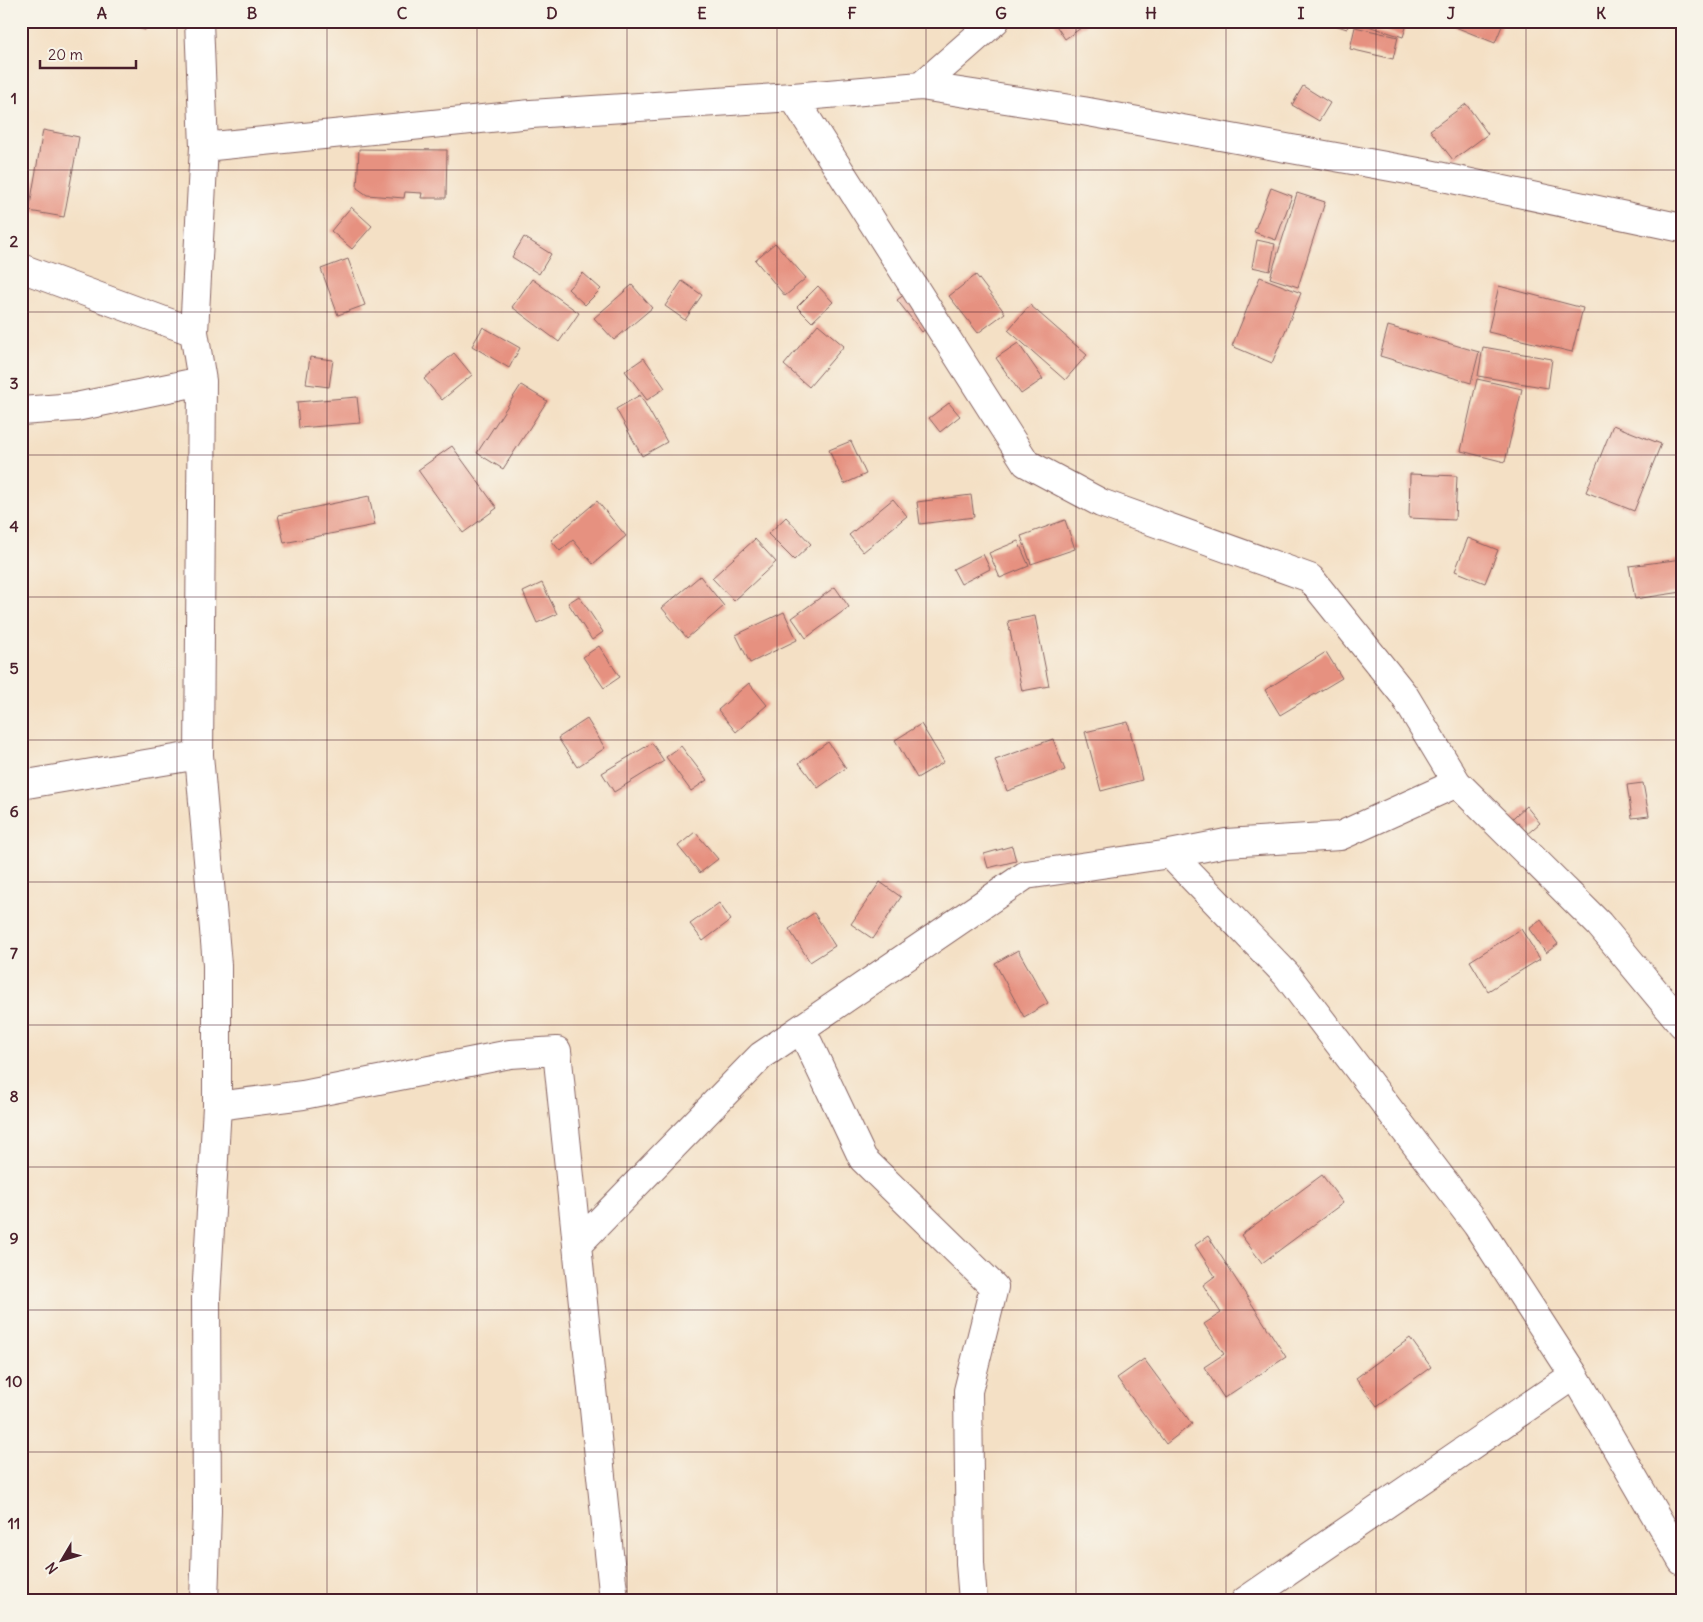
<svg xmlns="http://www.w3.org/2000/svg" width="1703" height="1622" viewBox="0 0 1703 1622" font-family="Delius,sans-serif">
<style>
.building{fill:#e69180}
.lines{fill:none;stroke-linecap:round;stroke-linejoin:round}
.minor-casing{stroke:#866361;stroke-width:30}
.minor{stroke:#fff;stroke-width:28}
.grid{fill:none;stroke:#4a1f2b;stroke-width:1;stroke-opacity:0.55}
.neatline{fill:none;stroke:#4a1f2b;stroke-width:2}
.grid-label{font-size:16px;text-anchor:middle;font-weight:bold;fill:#4a1f2b}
</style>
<rect width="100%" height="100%" fill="#f7f3e8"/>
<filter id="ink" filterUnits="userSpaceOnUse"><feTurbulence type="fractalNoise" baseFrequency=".02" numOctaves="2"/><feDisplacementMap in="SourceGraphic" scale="10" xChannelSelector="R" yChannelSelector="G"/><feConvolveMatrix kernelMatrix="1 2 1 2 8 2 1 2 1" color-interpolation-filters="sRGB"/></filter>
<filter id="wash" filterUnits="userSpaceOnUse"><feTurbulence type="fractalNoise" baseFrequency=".0096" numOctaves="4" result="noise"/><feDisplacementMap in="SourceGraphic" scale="20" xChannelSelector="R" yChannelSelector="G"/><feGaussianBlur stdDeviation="1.12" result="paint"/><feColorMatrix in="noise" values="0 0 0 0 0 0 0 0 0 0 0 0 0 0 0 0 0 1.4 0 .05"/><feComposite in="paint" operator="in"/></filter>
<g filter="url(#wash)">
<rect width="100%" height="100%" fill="#f4e0c5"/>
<g id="blocks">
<!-- building -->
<path class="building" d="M119,21H148L145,30Z
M1053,21H1091L1065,39Z
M1322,21H1349L1347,29Z
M1352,21H1408L1403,37Z
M1449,21H1504L1495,43L1448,24Z
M1355,27L1398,37L1393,59L1350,49Z
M1303,86L1330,103L1319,121L1292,105Z
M1466,104L1488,134L1453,160L1430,130Z
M43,130L79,137L64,217L29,211Z
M359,149L447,150L446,198H421L422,193L405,192L404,198L367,195L357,188Z
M1271,188L1292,196L1276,240L1254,232Z
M1297,193L1325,202L1298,287L1270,278Z
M351,207L372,226L352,249L331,231Z
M524,237L551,254L539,274L512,257Z
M1257,240L1275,244L1270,271L1252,267Z
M775,243L806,278L785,296L755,260Z
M348,259L365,305L338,315L321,269Z
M583,273L601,289L585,305L568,289Z
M976,275L1005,313L978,333L949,296Z
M1260,277L1301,293L1272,363L1232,346Z
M532,279L579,313L559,342L512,307Z
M682,281L702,295L685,320L665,306Z
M632,285L652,308L614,340L594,318Z
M917,285L941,316L922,332L897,300Z
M818,286L833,302L812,322L797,307Z
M1499,286L1583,308L1572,352L1488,332Z
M1030,305L1087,355L1065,380L1008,330Z
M818,324L844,346L809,387L784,365Z
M1388,326L1479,352L1471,383L1380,356Z
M483,327L520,348L509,368L472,346Z
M1018,343L1043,379L1021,394L996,358Z
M1483,347L1552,359L1548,388L1478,376Z
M454,353L472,375L442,400L424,379Z
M310,357L333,360L329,387L306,384Z
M644,358L665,388L647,400L625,371Z
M1477,379L1522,389L1505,462L1461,451Z
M521,385L547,401L503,469L477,453Z
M640,395L667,442L642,456L616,409Z
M357,397L360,423L299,428L297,402Z
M949,403L960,416L940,432L929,418Z
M1613,425L1661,444L1634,511L1586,492Z
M851,441L866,474L844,484L829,450Z
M452,446L497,508L463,533L418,470Z
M1410,474L1457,476L1455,520L1409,518Z
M971,495L974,517L920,524L917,502Z
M369,496L375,525L284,543L278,515Z
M893,499L907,516L863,552L849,535Z
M597,501L626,536L593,564L573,540L560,551L551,540Z
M786,517L811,544L794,560L768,534Z
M1065,520L1075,549L1031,564L1021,536Z
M1468,538L1498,550L1485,583L1455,571Z
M755,539L776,562L734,601L712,578Z
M1018,541L1029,566L1000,578L989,553Z
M983,554L990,569L961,584L953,569Z
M1682,559V592L1635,599L1629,566Z
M700,576L724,606L687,638L662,608Z
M542,583L557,614L537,623L523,592Z
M835,587L849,607L806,638L792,618Z
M579,596L603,632L592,640L568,603Z
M784,612L797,640L750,663L736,635Z
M1035,616L1049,686L1022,691L1008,621Z
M599,646L620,677L604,688L583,657Z
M1326,652L1342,678L1280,715L1265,690Z
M749,683L767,705L736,732L718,710Z
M587,719L605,748L577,767L558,738Z
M1128,722L1142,780L1101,791L1085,732Z
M921,724L944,762L917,778L895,740Z
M1053,739L1065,770L1007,791L995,760Z
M828,742L846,768L818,788L799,763Z
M652,743L664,761L614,792L602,773Z
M681,746L707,780L691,791L666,757Z
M1643,783L1649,816L1632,818L1627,785Z
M1526,806L1540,823L1519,841L1505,825Z
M695,832L718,859L700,873L678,846Z
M1012,846L1016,861L988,868L984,854Z
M880,882L901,897L873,939L851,924Z
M719,903L731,920L703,941L690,924Z
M814,913L835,946L810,962L789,929Z
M1541,920L1558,944L1546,953L1529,929Z
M1521,929L1540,959L1488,991L1470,961Z
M1018,950L1048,1003L1024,1017L995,963Z
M1322,1175L1343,1203L1262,1263L1241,1235Z
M1208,1236L1286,1357L1224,1398L1204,1367L1224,1354L1204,1324L1221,1313L1203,1285L1215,1276L1195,1245Z
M1410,1338L1431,1367L1377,1406L1356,1378Z
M1144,1359L1192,1424L1166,1444L1117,1378Z"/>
</g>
</g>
<g filter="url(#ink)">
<use href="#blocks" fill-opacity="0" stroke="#866361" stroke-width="1"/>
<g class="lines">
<!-- minor casing -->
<g class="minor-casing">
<path id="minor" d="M199,21L204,147L194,332L202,381L199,755L217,965V1106L206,1298L207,1511L204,1601
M921,86L995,21
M793,97L1026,463L1101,503L1310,578L1404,695L1457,783L1599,924L1682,1024
M204,147L531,114L793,97L921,86L1083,111L1424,173L1682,228
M21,268L194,332
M21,411L76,407L202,381
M21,785L199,755
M1170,854L1286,974L1477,1225L1574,1375L1682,1561
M802,1030L863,1159L994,1287L968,1391L970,1563L973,1601
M217,1106L303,1095L510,1054L557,1051L577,1245
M614,1601L577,1245L761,1056L1026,875L1170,854L1226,843L1340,836L1457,783
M1245,1601L1574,1375"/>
</g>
<!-- minor -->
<use href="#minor" class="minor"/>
</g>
</g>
<!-- grid -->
<path class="grid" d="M177,21V1601M327,21V1601M477,21V1601M627,21V1601M777,21V1601M926,21V1601M1076,21V1601M1226,21V1601M1376,21V1601M1526,21V1601M21,170H1682M21,312H1682M21,455H1682M21,597H1682M21,740H1682M21,882H1682M21,1025H1682M21,1167H1682M21,1310H1682M21,1452H1682"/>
<!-- margin -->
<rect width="1703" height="1622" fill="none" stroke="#f7f3e8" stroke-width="55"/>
<!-- north arrow -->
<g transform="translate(62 1560) rotate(232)" stroke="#f7f3e8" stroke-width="4" paint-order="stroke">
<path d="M0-4L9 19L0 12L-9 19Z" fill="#4a1f2b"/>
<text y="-8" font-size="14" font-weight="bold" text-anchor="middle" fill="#4a1f2b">N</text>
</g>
<!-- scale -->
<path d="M40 60v8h96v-8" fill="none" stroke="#4a1f2b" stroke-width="2.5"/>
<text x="48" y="60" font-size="15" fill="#4a1f2b" stroke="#f7f3e8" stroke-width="4" paint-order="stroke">20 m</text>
<rect x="28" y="28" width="1648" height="1566" class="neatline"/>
<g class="grid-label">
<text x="102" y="19">A</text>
<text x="252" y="19">B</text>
<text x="402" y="19">C</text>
<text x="552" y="19">D</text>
<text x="702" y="19">E</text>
<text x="852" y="19">F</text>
<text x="1001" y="19">G</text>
<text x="1151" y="19">H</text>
<text x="1301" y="19">I</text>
<text x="1451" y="19">J</text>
<text x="1601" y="19">K</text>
<text x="14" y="104">1</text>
<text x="14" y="247">2</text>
<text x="14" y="389">3</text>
<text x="14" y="532">4</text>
<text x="14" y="674">5</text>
<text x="14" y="817">6</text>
<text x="14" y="959">7</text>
<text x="14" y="1102">8</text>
<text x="14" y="1244">9</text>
<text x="14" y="1387">10</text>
<text x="14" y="1529">11</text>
</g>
</svg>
